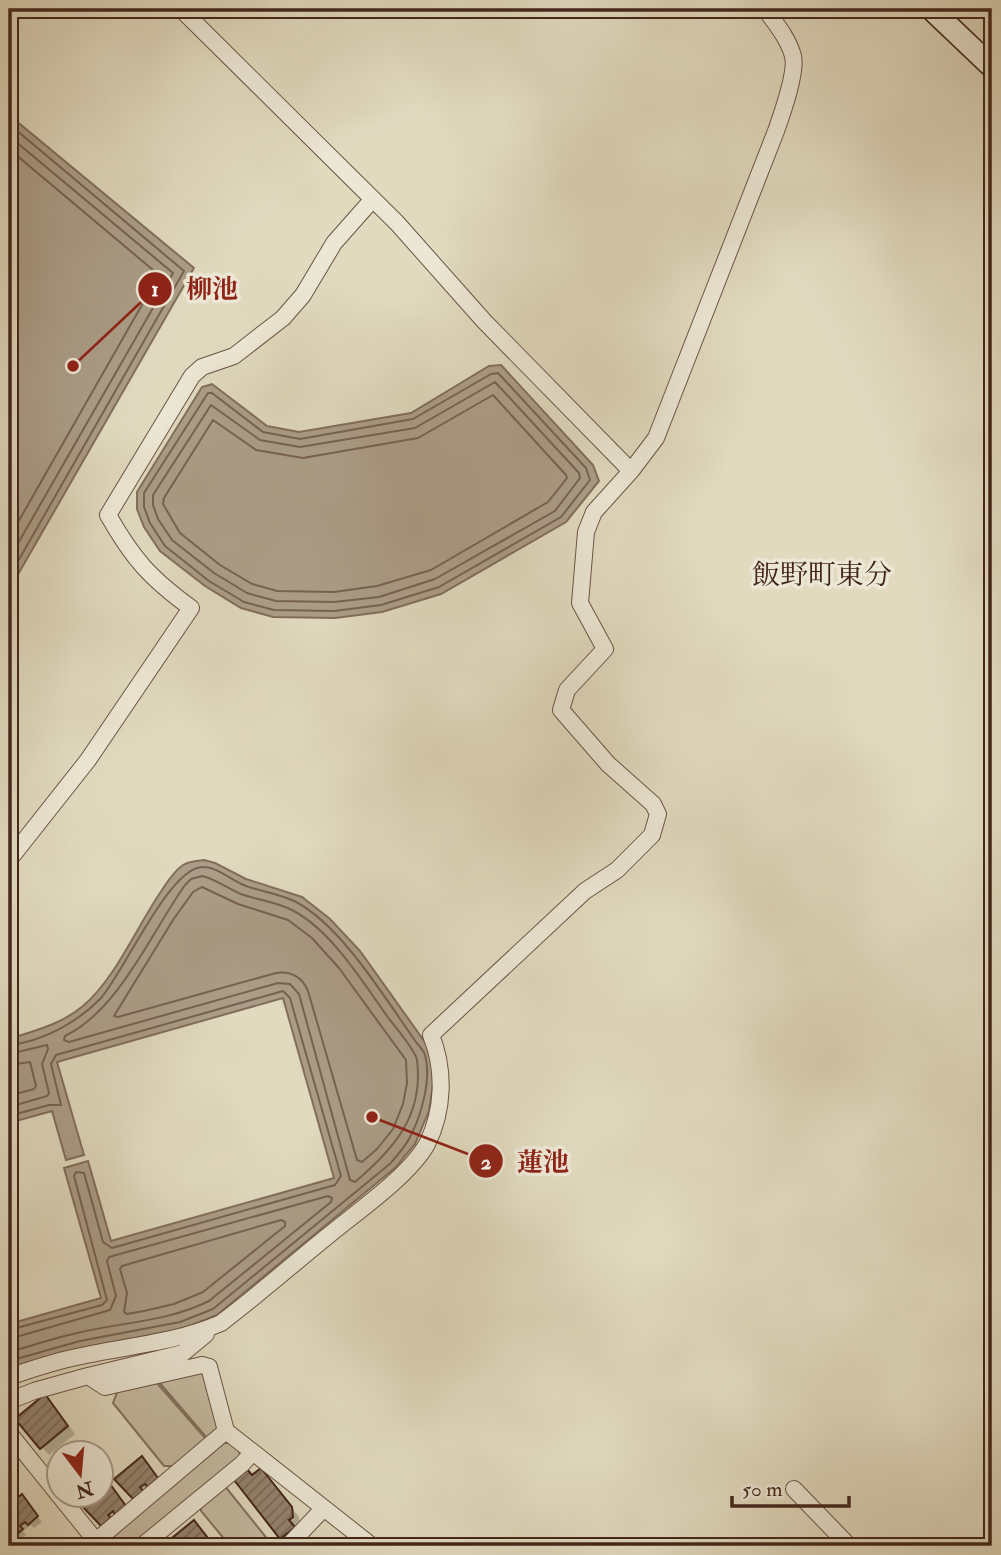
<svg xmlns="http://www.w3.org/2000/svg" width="1001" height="1555" viewBox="0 0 1001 1555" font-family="'IM FELL Double Pica','Noto Serif JP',serif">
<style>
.park{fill:#c6bca3;stroke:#84725f;stroke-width:2}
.water{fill:#ab9d87;stroke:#816e5c;stroke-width:2}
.shadow{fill:#0003}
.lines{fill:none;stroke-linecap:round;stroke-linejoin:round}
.shore{stroke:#776251;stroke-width:2}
.building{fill:url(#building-hatch);stroke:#43271b;stroke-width:2}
.minor-casing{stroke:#6a5444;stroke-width:18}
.secondary-casing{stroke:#43271b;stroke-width:24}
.minor{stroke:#ece7d5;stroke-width:16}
.secondary{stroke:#ece7d5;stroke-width:21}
.labels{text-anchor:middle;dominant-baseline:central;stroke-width:7;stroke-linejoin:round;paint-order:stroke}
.quarter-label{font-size:28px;fill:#43271b;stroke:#ece7d5}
.leader{fill:none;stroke:#8f2418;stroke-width:2.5}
.callout-dot{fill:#8f2418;stroke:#ece7d5;stroke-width:2.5}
.mark-label{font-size:21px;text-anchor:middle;font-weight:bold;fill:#fff}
.callout-label{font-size:26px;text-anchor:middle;font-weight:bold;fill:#8f2418;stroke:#ece7d5;stroke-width:7;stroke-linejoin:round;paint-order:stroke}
</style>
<defs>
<pattern id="building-hatch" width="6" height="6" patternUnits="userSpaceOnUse" patternTransform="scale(1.75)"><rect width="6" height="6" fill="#958470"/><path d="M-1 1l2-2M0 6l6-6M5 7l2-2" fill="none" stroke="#7b6c5b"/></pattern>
</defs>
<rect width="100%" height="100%" fill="#e1dabf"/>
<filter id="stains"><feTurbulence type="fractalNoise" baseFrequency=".00286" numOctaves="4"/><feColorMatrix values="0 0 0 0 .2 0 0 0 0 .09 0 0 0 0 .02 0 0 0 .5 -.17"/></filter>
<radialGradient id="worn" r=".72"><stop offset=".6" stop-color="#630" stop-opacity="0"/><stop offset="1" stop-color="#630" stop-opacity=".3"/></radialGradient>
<!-- park -->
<path class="park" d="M203,1372L220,1426L207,1438L158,1381Z
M156,1382L206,1439L174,1466H164L113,1403L118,1390Z
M224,1443H231L237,1447L240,1453L238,1460L132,1546H115L113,1542L115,1534Z
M224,1485L273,1546H230L201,1511V1503Z"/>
<!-- water -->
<path class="water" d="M9,115L194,268L9,590Z
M501,365L593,465L599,481L566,522L441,594L382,612L335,618L273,617L241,608L205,586L160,551L144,527L137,509V492L202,387L212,384L267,426L299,432L411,413L489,366Z
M204,860L215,863L246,879L302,897L330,919L360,951L432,1052L433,1084L429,1111L415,1144L396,1167L217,1315L182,1329L82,1348L9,1368V1324L101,1298L64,1168L88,1161L111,1241L334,1178L283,998L57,1062L84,1155L66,1160L52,1111L9,1123V1039C34,1031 62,1024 83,1006C116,978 137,926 162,890C168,881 174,871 183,865C190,861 196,861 204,860Z"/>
<!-- shadow -->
<path class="shadow" d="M45,1396L75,1434L49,1455L18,1420Z
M146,1463L162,1484L139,1502L117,1479Z
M252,1477L268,1478L299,1517L300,1525L289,1545L236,1480Z
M110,1486L130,1511L107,1530L85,1507L98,1496H102V1493Z
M22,1497L42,1522L34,1528L31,1525L23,1531L26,1535L19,1540L9,1529V1507Z
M199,1526L213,1546H173L169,1542Z"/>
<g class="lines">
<!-- shore -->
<path class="shore" d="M9,124L184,271L9,577
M9,136L173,273L9,559
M9,149L159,275L9,538
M498,373L586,468L590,480L561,517L439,587L381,605L334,611L274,610L244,602L209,581L165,546L150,523L144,507V493L208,393H212L263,432L300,439L413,419L491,374Z
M495,382L579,473L580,478L555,511L435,579L379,597L334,602L276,601L247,593L214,573L172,540L158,519L153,505V495L211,405L260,440L300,447L415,428Z
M493,395L566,475L567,478L548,502L431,570L377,586L334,592L277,591L252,584L220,565L180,533L163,504L164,498L213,420L256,450L303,458L418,438Z
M202,876C216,879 228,889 241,894C257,900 276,902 292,910C331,930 362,981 387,1016C395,1027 415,1049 417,1060C424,1115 394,1149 355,1182L350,1180L299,994L290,984L278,983L69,1042L64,1040L65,1036C119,1010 151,933 185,885L191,879Z
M202,887L238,904L288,920L312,938L339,968L406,1060L407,1083L403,1104L393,1129L377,1149L362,1162L357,1160L308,991C302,977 291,971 276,973L118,1017L114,1016L173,920L193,892Z
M9,1045C42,1042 78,1022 101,998C124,972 170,866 203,867C218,867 232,881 246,886C263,892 281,894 296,902C342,926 386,1000 416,1042C419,1046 424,1051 425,1055C432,1079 421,1116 410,1137C406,1146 397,1155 391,1163L213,1309L180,1322L80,1341L9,1361
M9,1054L47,1045L48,1049L42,1064L49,1093L47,1096L9,1107
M9,1065L30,1062L36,1086L34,1089L9,1096
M9,1116L49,1105H61L51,1064L56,1055L283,991L290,998L341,1176L335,1185L112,1248L103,1242L84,1173L76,1172L74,1176L107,1300L102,1305L9,1330
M281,1220L285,1222V1226L203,1292L174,1304L144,1311L127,1314L124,1312L127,1293L120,1269L122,1266Z
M9,1339L110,1310L116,1296L107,1261L109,1257L328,1196L332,1198L331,1202L209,1301C167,1322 122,1322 77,1333C54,1338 31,1346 9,1352"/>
</g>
<!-- building -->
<path class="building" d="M45,1394L68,1426L40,1449L15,1419Z
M142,1456L158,1478L148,1487L145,1484L140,1487L143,1491L133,1499L114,1479Z
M60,1464V1479L52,1470Z
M261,1468L292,1507L293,1517L289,1520L295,1527L280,1539L234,1480L247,1469L252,1475Z
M110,1484L126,1506L115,1515L113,1511L108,1515L111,1518L101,1526L82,1506L95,1496H102V1490Z
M22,1494L38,1516L28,1525L25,1522L20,1526L23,1529L14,1537L9,1534V1505Z
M194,1520L211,1542L205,1546H170L167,1542Z
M38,1539L45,1546H31Z"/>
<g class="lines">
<!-- minor casing -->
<g class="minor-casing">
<path id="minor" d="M181,9L397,223L484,321L631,471
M9,860L88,760L191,608C150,578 133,559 108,515L192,376L202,367L234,356L283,318L303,295L334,243L372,200
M88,1376L105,1387L202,1365L209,1367L226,1431L372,1546
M9,1377C29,1370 50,1363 72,1358C122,1346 173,1344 221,1323C258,1295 293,1264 329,1235C358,1211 409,1176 427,1144C444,1110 445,1070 431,1035L585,891L617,870L652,835L658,814L653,804L608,764L561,710L567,690L605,649L580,603L586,532L594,512L631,471L656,438L776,131C782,114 797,72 793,56C788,38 776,24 765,9
M9,1401L34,1391L88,1376L183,1353L206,1334
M9,1433L100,1546
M794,1489L849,1546
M90,1546L226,1431
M142,1546L242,1464L252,1453
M288,1546L324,1508"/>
</g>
<!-- secondary casing -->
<g class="secondary-casing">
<path id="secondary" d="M931,9L992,67"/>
</g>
<!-- minor -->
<use href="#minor" class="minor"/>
<!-- secondary -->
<use href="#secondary" class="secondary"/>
</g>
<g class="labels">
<!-- quarter labels -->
<g class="quarter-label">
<text x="822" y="575">飯野町東分</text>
</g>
</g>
<!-- callouts -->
<path class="leader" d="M73 366L155 289M372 1117L486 1161"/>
<g class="callout-dot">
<circle cx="73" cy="366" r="7"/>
<circle cx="372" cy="1117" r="7"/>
<circle cx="155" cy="289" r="18"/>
<circle cx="486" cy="1161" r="18"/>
</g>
<g class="mark-label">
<text x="155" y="296">1</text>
<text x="486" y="1169">2</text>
</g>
<g class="callout-label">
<text x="212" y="298">柳池</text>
<text x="543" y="1171">蓮池</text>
</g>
<!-- margin -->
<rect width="1001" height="1555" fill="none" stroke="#e1dabf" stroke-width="35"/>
<rect x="10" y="10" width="980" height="1534" fill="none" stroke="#43271b" stroke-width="3.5"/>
<rect x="18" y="18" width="966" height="1520" fill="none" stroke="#43271b" stroke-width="2"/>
<!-- north arrow -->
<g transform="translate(80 1474) rotate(164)"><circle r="33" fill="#ece7d5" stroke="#a89a8b" stroke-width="2"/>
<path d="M0-5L12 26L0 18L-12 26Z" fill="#8f2418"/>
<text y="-10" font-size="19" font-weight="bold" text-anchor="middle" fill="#43271b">N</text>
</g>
<!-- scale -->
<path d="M732 1496v10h117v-10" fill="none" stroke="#43271b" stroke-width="3.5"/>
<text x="742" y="1496" font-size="21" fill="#43271b" stroke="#ece7d5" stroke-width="5" paint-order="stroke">50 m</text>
<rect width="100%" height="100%" filter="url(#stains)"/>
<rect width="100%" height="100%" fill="url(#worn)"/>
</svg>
